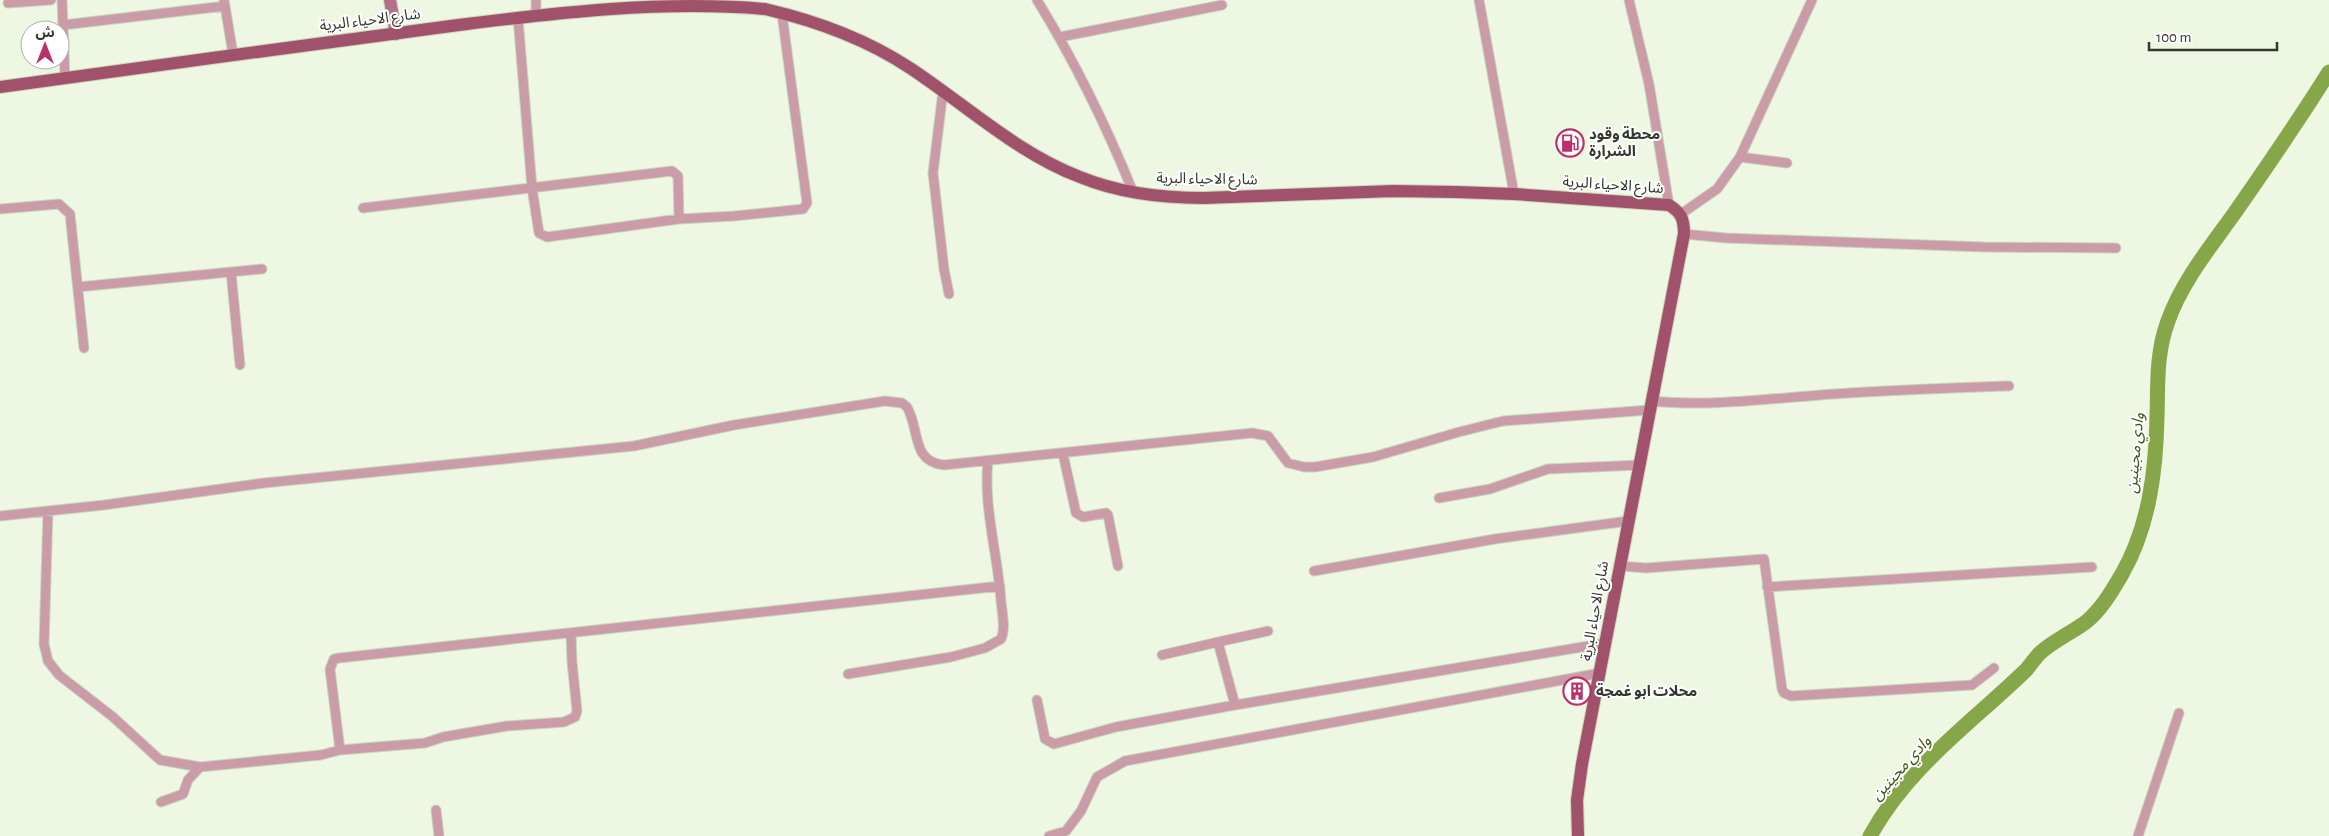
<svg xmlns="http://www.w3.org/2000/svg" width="2329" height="836" viewBox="0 0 2329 836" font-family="'Alegreya Sans','Noto Sans Arabic',sans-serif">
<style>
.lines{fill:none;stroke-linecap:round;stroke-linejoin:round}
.river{stroke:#86a64a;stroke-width:15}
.street-casing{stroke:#ccd4c1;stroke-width:11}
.secondary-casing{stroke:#ccd4c1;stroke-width:14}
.primary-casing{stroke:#ccd4c1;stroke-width:14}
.street{stroke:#c99ca8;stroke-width:9}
.secondary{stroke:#b27184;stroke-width:12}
.primary{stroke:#a0526b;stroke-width:12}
.labels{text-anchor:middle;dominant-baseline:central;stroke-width:4;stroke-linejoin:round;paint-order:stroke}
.street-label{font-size:15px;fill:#33372e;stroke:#fff}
.poi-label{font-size:15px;font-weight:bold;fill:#33372e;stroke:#fff;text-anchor:start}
.water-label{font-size:16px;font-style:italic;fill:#3f5411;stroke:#fff}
</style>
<rect width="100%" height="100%" fill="#eef7e1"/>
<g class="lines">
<!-- river -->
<path class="river" d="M1870,836C1908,767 1969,725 2025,671C2030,666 2034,659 2040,653C2053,641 2071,633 2086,622C2101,610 2112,591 2122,574C2149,527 2156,471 2157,417C2158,384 2156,353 2168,321C2182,281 2212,245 2236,211C2268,165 2299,120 2329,72"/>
<!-- street casing -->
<g class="street-casing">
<path id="street" d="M62,0L65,78
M224,0L233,54
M1037,0C1075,62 1106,125 1133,192
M1479,0L1514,194
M1629,0L1649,84L1669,205
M8,3L51,0
M536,15V0
M518,18L532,188L539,233L547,237L679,219L734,216L803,209L807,203L782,14
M63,25L225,6
M1060,37L1222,5
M943,91L933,173L944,269L949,294
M1740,157L1787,163
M363,208L672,171L678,176L679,219
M0,209L59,204L70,214L84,348
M1681,214L1717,189L1740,157L1812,0
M1684,234L1726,238L1984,247L2116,248
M231,272L240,365
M78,287L262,269
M1651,401C1713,407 1773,398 1834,394C1892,390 1951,388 2009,386
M1063,454L1076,513L1083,517L1106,513L1108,515L1118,566
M1439,498L1490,489L1548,469L1639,465
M48,511L44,644L48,661L59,675L113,717L160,760L200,767
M0,516L104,505L264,483L634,446L734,425L885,401L902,403L907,407C920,429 911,462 944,465L1252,433L1268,436L1288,463L1304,467H1315L1373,457L1459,432L1503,421L1649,410
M1620,566L1646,568L1764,559L1782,689L1784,693L1791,696L1972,685L1994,668
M1314,571L1495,539L1628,521
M1767,587L2092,567
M1162,655L1218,642
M848,674L951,657L985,648L1001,639C1006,628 1002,613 1001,601C998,556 983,506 988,461
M1037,700L1045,739L1054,744L1116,727L1235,705L1606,643
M1235,705L1218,642L1268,631
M340,750L330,669L334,659L339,658L1000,586
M161,802L183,794L188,780L200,767L321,755L340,750L425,743L443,737L507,726L564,722L575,717L577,711L572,662L571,634
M436,810L439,836
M1049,836L1066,831L1081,811L1097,777L1125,761L1600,673
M2138,836L2179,713"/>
</g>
<!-- secondary casing -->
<g class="secondary-casing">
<path id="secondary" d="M390,0L396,34"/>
</g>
<!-- primary casing -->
<g class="primary-casing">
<path id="primary" d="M0,87C150,66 301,46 451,26C553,13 662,0 765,9C817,21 866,39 910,68C966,105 1017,153 1080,177C1119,193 1162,198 1204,198L1393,191L1456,192L1514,194L1669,205C1682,213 1684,220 1684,234L1582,764L1577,800L1578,836"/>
</g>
<!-- street -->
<use href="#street" class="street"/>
<!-- secondary -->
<use href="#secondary" class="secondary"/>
<!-- primary -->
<use href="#primary" class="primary"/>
</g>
<!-- icons -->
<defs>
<g id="fuel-ring" transform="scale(1.4375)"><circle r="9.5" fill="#fff" stroke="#bb3068" stroke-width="1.5"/><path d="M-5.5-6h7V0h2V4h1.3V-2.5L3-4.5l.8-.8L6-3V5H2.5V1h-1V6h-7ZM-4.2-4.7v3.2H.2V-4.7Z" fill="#bb3068"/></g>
<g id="building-ring" transform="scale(1.4375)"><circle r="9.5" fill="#fff" stroke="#bb3068" stroke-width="1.5"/><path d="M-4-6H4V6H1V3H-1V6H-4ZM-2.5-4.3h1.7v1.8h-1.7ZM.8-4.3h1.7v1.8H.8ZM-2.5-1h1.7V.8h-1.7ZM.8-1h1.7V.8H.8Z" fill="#bb3068"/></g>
</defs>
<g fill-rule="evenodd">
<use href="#fuel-ring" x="1570" y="143"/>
<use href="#building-ring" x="1577" y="691"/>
</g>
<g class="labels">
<!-- street labels -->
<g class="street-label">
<text transform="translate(370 20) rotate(-7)">شارع الاحياء البرية</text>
<text transform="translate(1207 179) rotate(1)">شارع الاحياء البرية</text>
<text transform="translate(1613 185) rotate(4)">شارع الاحياء البرية</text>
<text transform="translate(1595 611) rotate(-80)">شارع الاحياء البرية</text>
</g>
<!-- poi labels -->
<g class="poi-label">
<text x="1589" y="134">محطة وقود<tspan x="1589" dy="17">الشرارة</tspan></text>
<text x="1596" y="691">محلات ابو غمجة</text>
</g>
<!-- water labels -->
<g class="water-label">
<text transform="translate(2135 453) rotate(-85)">وادي مجينين</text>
<text transform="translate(1901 768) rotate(-48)">وادي مجينين</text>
</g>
</g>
<!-- north arrow -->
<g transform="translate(45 45)"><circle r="24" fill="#ffffff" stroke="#adafab"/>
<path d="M0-4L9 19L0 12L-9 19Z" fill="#bb3068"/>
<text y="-8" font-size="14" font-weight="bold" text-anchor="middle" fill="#33372e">ش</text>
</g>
<!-- scale -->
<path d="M2149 42v8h128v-8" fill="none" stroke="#33372e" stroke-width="2.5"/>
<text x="2156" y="42" font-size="15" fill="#33372e" stroke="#ffffff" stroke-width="4" paint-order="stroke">100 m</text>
</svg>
